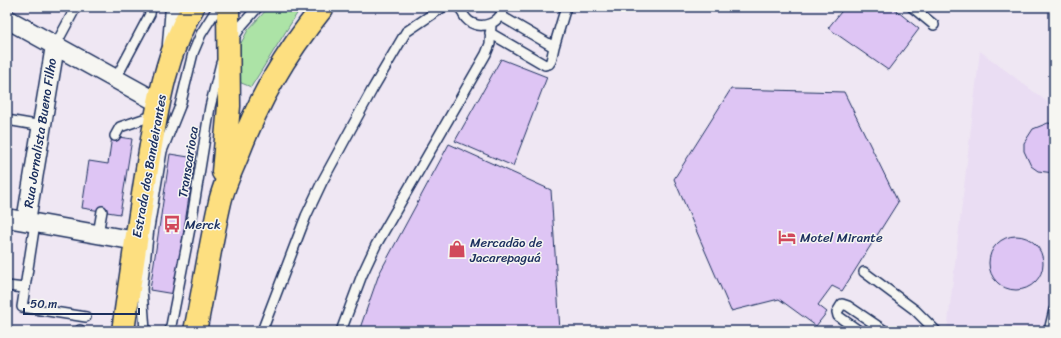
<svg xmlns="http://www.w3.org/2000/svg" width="1061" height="338" viewBox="0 0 1061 338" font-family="Sriracha,sans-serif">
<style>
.built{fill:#eaddf3}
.green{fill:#ace3a6;stroke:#648982}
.building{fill:#dec5f4;stroke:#1b2f5e}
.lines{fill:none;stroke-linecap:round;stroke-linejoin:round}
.service-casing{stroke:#1b2f5e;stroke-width:12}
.minor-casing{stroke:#1b2f5e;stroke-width:21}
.secondary-casing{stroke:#1b2f5e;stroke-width:25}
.primary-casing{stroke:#1b2f5e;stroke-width:25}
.service{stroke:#f6f6f2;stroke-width:9}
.minor{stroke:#f6f6f2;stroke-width:18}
.secondary{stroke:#f6f6f2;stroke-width:22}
.primary{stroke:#fddf80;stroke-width:22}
.labels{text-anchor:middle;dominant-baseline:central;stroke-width:3;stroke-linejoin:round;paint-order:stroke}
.street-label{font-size:13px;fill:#1b2f5e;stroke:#f6f6f2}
.poi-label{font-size:13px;fill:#1b2f5e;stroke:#f6f6f2;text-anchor:start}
</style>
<rect width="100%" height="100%" fill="#efe7f3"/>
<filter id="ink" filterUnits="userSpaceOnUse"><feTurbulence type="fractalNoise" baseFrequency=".025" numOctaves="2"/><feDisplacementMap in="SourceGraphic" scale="8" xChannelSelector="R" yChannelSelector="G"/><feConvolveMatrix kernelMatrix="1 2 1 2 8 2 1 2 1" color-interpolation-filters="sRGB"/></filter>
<g filter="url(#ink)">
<!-- built -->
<path class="built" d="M980,51L1054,107V331H947Z"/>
<!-- green -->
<path class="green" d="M269,7H291L298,12L251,87L239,82L240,45L248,30Z"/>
<!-- building -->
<path class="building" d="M845,7H892L919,29L888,70L828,28Z
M501,59L547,77L513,166L455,141Z
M731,89L844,92L898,202L842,291L832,286L818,305L827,312L816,326L779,299L731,311L674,179Z
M1048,123L1054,124V173L1038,171L1031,166L1024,151V143L1033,129Z
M112,136L132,139L120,214L82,208L89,161L108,164Z
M449,144L551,190L560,331H359L379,274Z
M170,154L195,158L174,294L150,290Z
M989 263a27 27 0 1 1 54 0a27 27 0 1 1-54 0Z"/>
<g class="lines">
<!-- service casing -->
<g class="service-casing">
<path id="service" d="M461,7C465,32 498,31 504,7
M912,7L934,25
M501,16L554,47L566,7
M490,33L545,65L549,64L551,61L554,47
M233,39L242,25L258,7
M55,46L76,7
M115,80L150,14L151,7
M7,120L42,126
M115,136L120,127L155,115
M35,223L22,307L86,317
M98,234L102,211
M864,272L915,310L936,331
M7,286L24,288
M80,331V330
M145,331L142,289L149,228L162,151L180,106L193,53L201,34L218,7
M170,331L192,218L210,107L221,63
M262,331L306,216L322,182L372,90L406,32L443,7
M341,331L362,275L376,245L486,54L490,44L491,24
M859,331L838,316L837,312L842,304L848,306L885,331
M1049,331L1054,310"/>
</g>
<!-- minor casing -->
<g class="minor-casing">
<path id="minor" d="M7,19L159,103
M7,218L136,241
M26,221L55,46"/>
</g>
<!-- secondary casing -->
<g class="secondary-casing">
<path id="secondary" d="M174,44L177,7"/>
</g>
<!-- primary casing -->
<g class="primary-casing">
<path id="primary" d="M223,172L229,106L228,7
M123,331C131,275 139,219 148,163C157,110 165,54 193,7
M195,331C204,288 210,245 220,202C223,188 230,173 236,159C259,99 283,57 323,7"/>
</g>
<!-- service -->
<use href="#service" class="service"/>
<!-- minor -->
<use href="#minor" class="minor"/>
<!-- secondary -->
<use href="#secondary" class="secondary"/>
<!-- primary -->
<use href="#primary" class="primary"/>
</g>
</g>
<!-- icons -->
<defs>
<g id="bus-bare" transform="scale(1.38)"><path d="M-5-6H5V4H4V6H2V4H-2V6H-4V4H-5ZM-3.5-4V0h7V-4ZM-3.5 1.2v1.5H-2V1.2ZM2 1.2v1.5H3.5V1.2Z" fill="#d1495b" stroke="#f6f6f2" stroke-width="2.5" paint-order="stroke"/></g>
<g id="hotel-bare" transform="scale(1.38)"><path d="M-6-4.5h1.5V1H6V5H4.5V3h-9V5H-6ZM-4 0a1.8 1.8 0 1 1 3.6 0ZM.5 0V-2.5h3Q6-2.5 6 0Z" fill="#d1495b" stroke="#f6f6f2" stroke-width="2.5" paint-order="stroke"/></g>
<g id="shop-bare" transform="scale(1.38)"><path d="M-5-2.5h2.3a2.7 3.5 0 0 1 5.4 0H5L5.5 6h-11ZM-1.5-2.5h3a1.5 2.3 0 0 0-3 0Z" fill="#d1495b" stroke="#f6f6f2" stroke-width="2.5" paint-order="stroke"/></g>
</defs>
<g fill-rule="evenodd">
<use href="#bus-bare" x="172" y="224"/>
<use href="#hotel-bare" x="787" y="237"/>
<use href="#shop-bare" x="457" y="249"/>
</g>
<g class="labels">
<!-- street labels -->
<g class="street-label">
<text transform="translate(40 133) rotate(-81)">Rua Jornalista Bueno Filho</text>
<text transform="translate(188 162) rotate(-81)">Transcarioca</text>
<text transform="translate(149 166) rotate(-80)">Estrada dos Bandeirantes</text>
</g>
<!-- poi labels -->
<g class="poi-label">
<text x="185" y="224">Merck</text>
<text x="800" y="237">Motel Mirante</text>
<text x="470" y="242">Mercadão de<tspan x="470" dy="15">Jacarepaguá</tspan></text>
</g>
</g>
<!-- margin -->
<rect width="1061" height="338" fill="none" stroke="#f6f6f2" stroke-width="24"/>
<rect x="12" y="12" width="1037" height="314" fill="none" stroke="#1b2f5e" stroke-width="1.5" filter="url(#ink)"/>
<!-- scale -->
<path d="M24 308v6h115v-6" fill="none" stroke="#1b2f5e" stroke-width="2"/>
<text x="30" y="308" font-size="12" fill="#1b2f5e" stroke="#f6f6f2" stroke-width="3" paint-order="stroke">50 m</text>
</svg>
